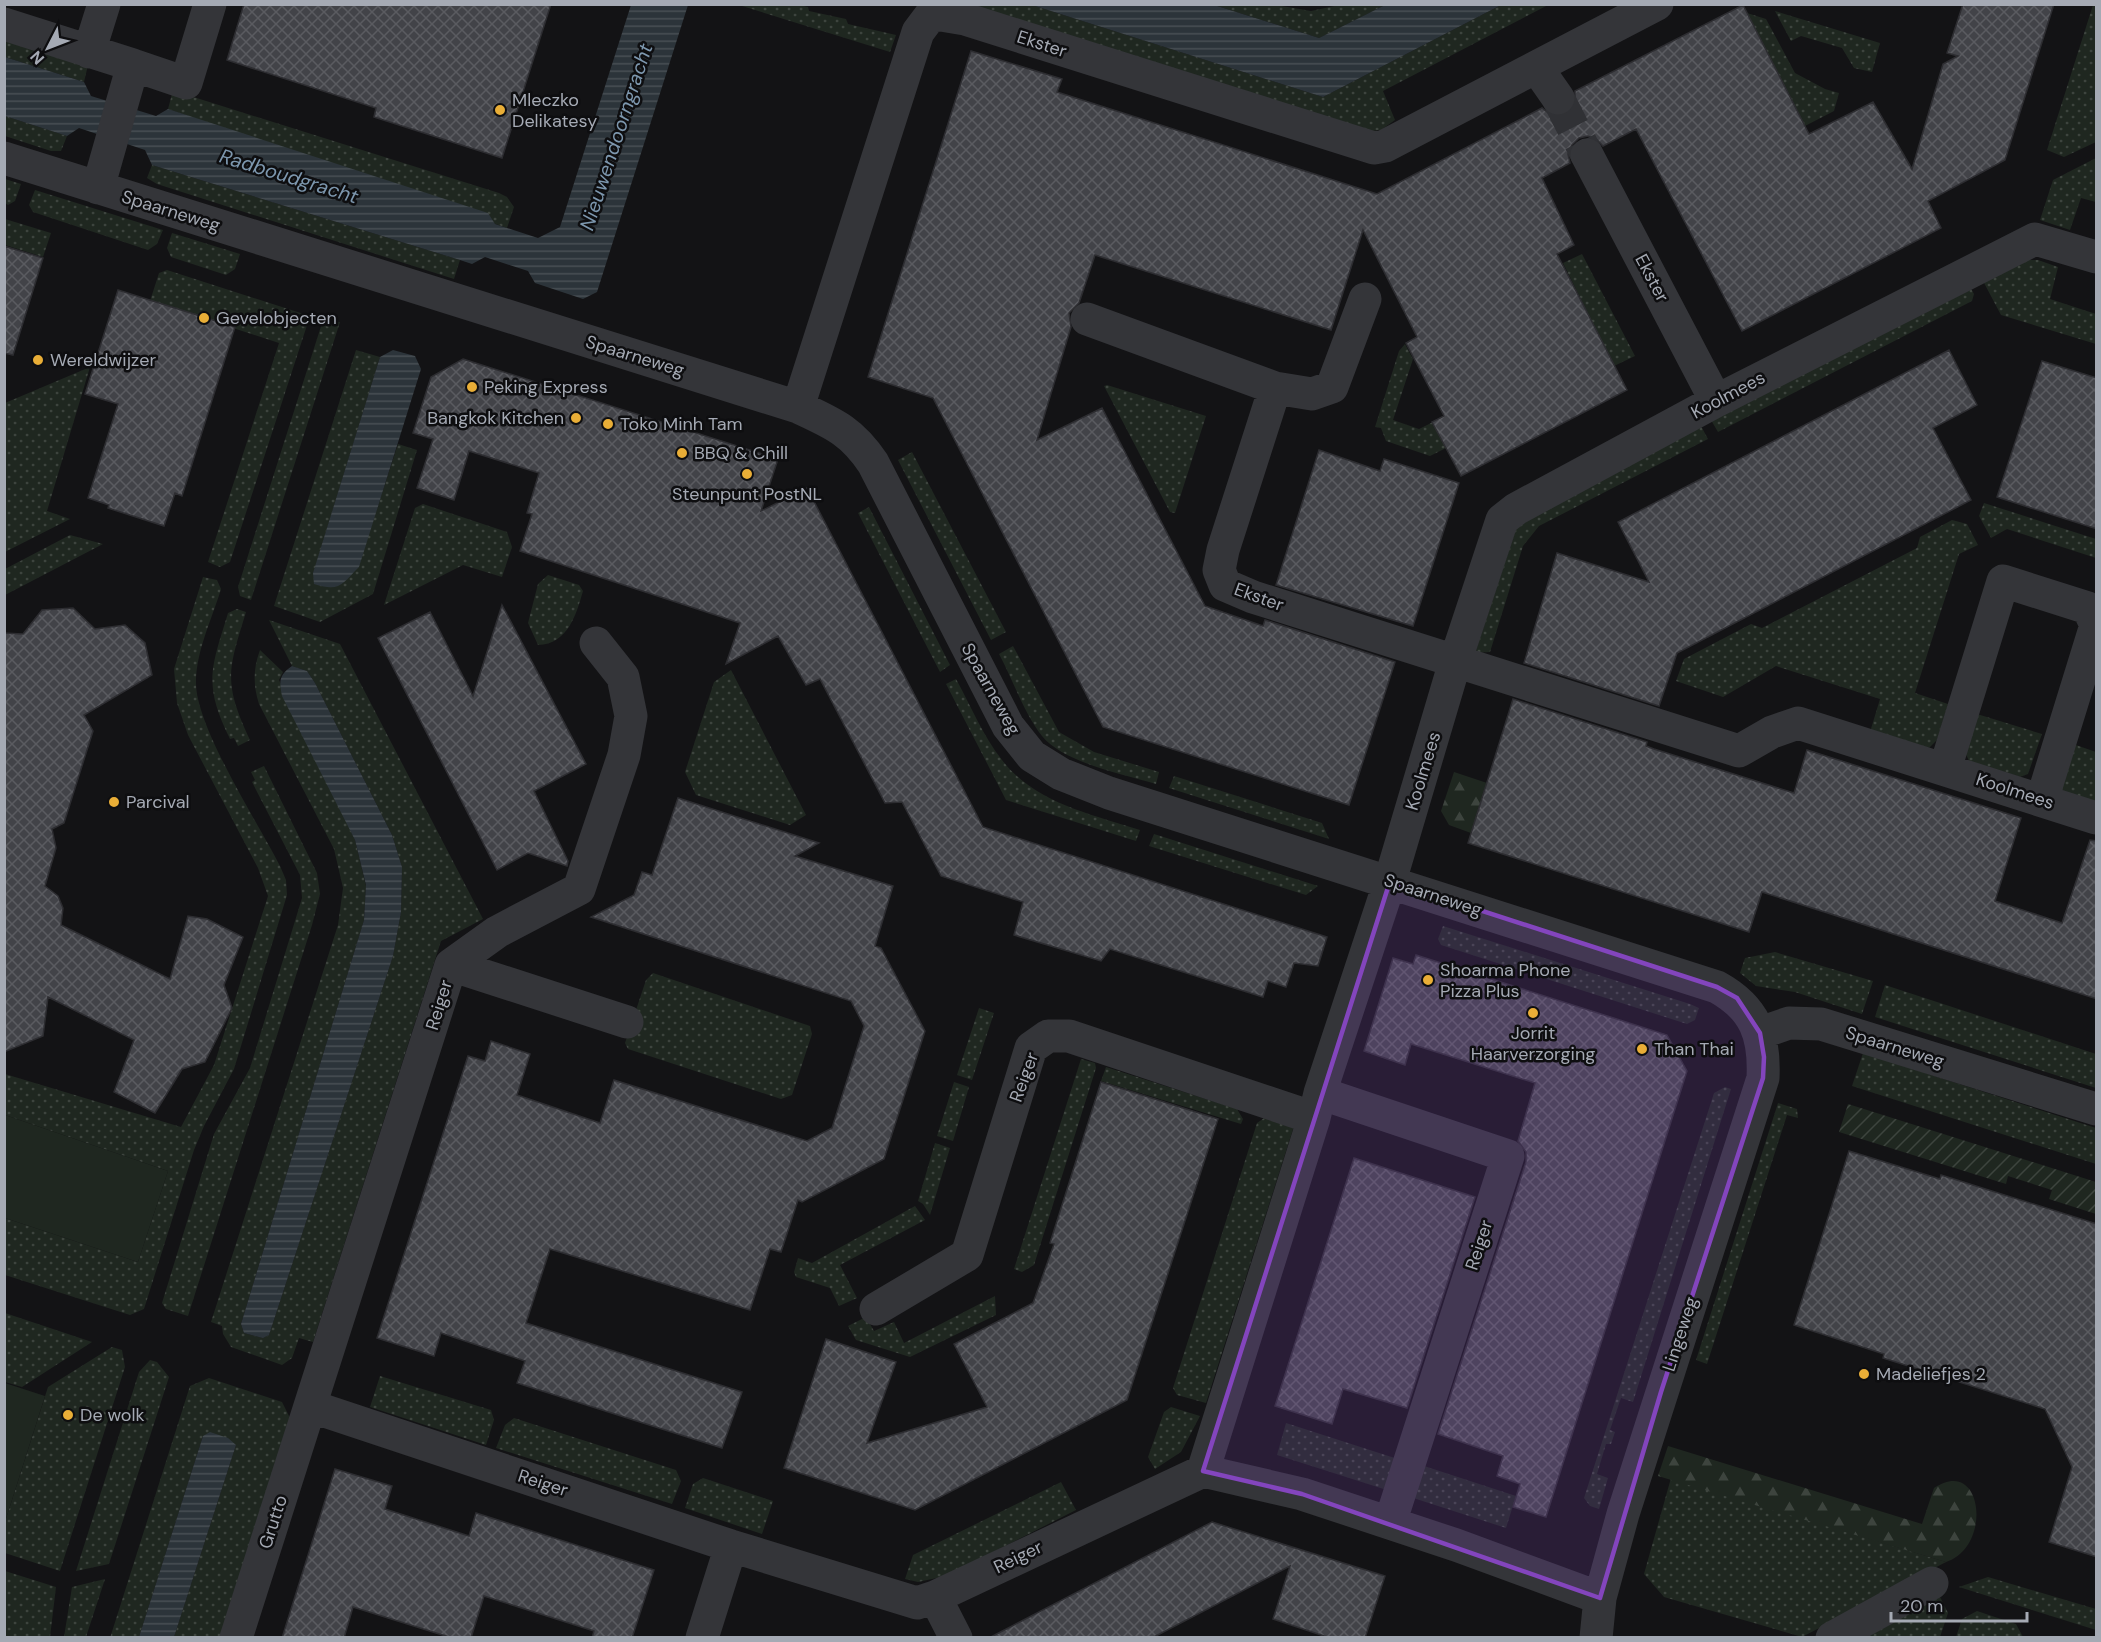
<svg xmlns="http://www.w3.org/2000/svg" width="2101" height="1642" viewBox="0 0 2101 1642" font-family="'DM Sans',sans-serif">
<style>
.grass{fill:url(#grass-dots)}
.forest{fill:url(#forest-firs)}
.garden{fill:url(#garden-furrows)}
.pitch{fill:#1f2720}
.water{fill:url(#water-rules)}
.building{fill:url(#building-cross-hatch);stroke:#2d2d31;stroke-width:1.5}
.lines{fill:none;stroke-linecap:round;stroke-linejoin:round}
.minor-tunnel{stroke:#303135;stroke-width:33;stroke-dasharray:33 16;stroke-linecap:butt}
.minor{stroke:#343539;stroke-width:33}
.marked{fill:#8345bd;fill-opacity:0.2;stroke:#8345bd;stroke-width:4.5;stroke-linejoin:round}
.poi-dot{fill:#e9ae37;stroke:#0e0e10;stroke-width:2}
.labels{text-anchor:middle;dominant-baseline:central;stroke-width:5;stroke-linejoin:round;paint-order:stroke}
.street-label{font-size:18px;fill:#a5aab4;stroke:#0e0e10}
.poi-label{font-size:18px;fill:#a5aab4;stroke:#0e0e10;text-anchor:start}
.water-label{font-size:20px;font-style:italic;fill:#7d97ae;stroke:#0e0e10}
</style>
<defs>
<pattern id="grass-dots" width="8" height="8" patternUnits="userSpaceOnUse" patternTransform="scale(1.5)"><rect width="8" height="8" fill="#1f2720"/><path d="M2 2h.1M6 6h.1" fill="none" stroke="#3d443e" stroke-width="1.8" stroke-linecap="round"/></pattern>
<pattern id="forest-firs" width="22" height="20" patternUnits="userSpaceOnUse" patternTransform="scale(1.5)"><rect width="22" height="20" fill="#1f2720"/><path d="M5 1l3.5 6h-7zM16 11l3.5 6h-7z" fill="#3d443e"/></pattern>
<pattern id="garden-furrows" width="10" height="10" patternUnits="userSpaceOnUse" patternTransform="scale(1.5)"><rect width="10" height="10" fill="#1f2720"/><path d="M-1 1l2-2M0 10L10 0M9 11l2-2" fill="none" stroke="#3d443e"/></pattern>
<pattern id="water-rules" width="6" height="5" patternUnits="userSpaceOnUse" patternTransform="scale(1.5)"><rect width="6" height="5" fill="#2c343a"/><path d="M0 2.5h6" fill="none" stroke="#484f54"/></pattern>
<pattern id="building-cross-hatch" width="8" height="8" patternUnits="userSpaceOnUse" patternTransform="scale(1.5)"><rect width="8" height="8" fill="#424348"/><path d="M0 0l8 8M0 8l8-8" fill="none" stroke="#5a5b60"/></pattern>
</defs>
<rect width="100%" height="100%" fill="#131315"/>
<!-- grass -->
<path class="grass" d="M739,5H800L808,7L809,11L846,19L848,24L896,35L890,52Z
M970,5H1032L1323,97L1501,5H1548L1383,91L1395,120L1381,130L1371,131Z
M1214,5H1276L1311,11L1339,5H1385L1319,38Z
M2093,5H2096V142L2064,157L2047,150Z
M1775,11L1880,43L1872,72L1854,68L1842,48L1801,36L1791,41Z
M1747,13L1766,19L1795,73L1825,89L1839,93L1834,111L1805,126Z
M5,36L88,65L84,82L5,57Z
M172,94H184L499,193L507,197L514,207L507,228L168,109Z
M5,116L67,136L61,151H51L5,136Z
M2096,158V202L2081,198L2070,230L2040,220L2053,180Z
M152,165L460,260L454,279L157,184L147,178Z
M5,179L21,184L15,201L8,205L5,203Z
M35,190L163,230L157,244L148,250L33,212L29,205Z
M5,219L51,233L43,257L5,245Z
M172,233L240,254L235,269L226,275L171,257L167,248Z
M1582,254L1635,356L1614,366L1563,263Z
M2024,260H2038L2058,267L2050,299L2096,314V344L2001,315L1983,281Z
M167,270L310,316L230,562L220,567L208,562L279,343L150,301L159,273Z
M1970,287L1974,294L1972,301L1718,432L1711,420Z
M323,320L340,322L251,600L240,596L238,587Z
M1405,344L1413,359L1393,420L1419,429L1433,422L1446,448L1430,456L1386,441L1381,428L1375,427L1399,351Z
M356,350L380,357L313,574L358,567L398,444L417,450L373,594L320,622L274,606Z
M90,367L47,511L70,519L5,552V403Z
M1107,385L1206,416L1175,513L1170,512L1104,386Z
M1701,426L1708,439L1539,526L1523,546L1490,652L1475,653L1517,526Z
M912,452L1006,632L991,640L898,460Z
M1984,503L2096,539V558L2007,529L1991,538L1979,516Z
M423,504L507,532L512,547L502,577L463,565L384,605L415,508Z
M869,507L950,665L940,672L858,513Z
M1952,520L1967,524L1978,545L1959,554L1915,693L1948,704L1937,740L1929,748L1870,732L1880,699L1776,666L1723,697L1676,681L1684,659L1751,624L1762,628L1917,548L1920,537Z
M70,535L103,544L5,595V569Z
M548,575L579,585L583,591C576,615 568,644 538,645L528,623L538,584Z
M203,577L217,580L221,589C212,619 196,651 196,683C196,727 258,823 280,866L286,880L287,895L234,1069L204,1126L194,1150L144,1309L130,1315L5,1275V1218L138,1262L168,1171L5,1115V1074L181,1127L214,1065L268,896L258,868L188,735L177,703L174,669Z
M237,609L246,612C228,671 223,682 250,740L238,746L234,738L230,739C203,684 211,669 228,613Z
M269,620L340,644L483,919L441,941L313,1342L299,1338L292,1358L282,1365L231,1347L223,1334L222,1326L211,1322L338,925L343,888L334,849L259,704C253,685 253,669 260,650L283,672L279,680L355,840L366,886L364,920L241,1324L244,1333L263,1338L269,1335L393,956L401,912L402,867L392,835L315,683L307,671L292,666Z
M1013,646L1059,732L1094,752L1159,772L1156,784C1123,774 1064,763 1042,736C1024,713 1013,680 999,654Z
M731,670L806,815L790,825L696,795L685,772L714,682Z
M956,679C971,706 983,736 1002,760C1035,803 1091,814 1140,830L1136,841L1006,800L946,684Z
M1977,714L2042,734L2028,774L2020,777L1969,761L1965,752Z
M2070,743L2096,752V804L2065,794L2061,788Z
M264,766L317,873L320,894L312,925L188,1316L166,1309L162,1303L214,1134L250,1068L302,898L300,875L252,782L255,780L251,772Z
M1174,776L1322,823L1329,839L1169,788Z
M1154,834L1318,886L1306,895L1149,846Z
M1443,926L1690,1004L1699,1008L1695,1020L1687,1024L1441,945L1438,939Z
M1775,952L1873,981L1862,1014L1795,992L1756,986L1740,973L1745,958Z
M653,973L810,1026L812,1034L792,1095L781,1099L628,1049L625,1043L646,980Z
M1885,985L2096,1054V1088L1875,1017Z
M979,1008L994,1013L972,1080L957,1075Z
M1863,1053L2096,1128V1164L1852,1086Z
M1081,1059L1095,1063L1096,1068L1034,1265L1022,1272L1014,1269Z
M1106,1067L1237,1109L1243,1119L1241,1124L1101,1081Z
M954,1082L969,1087L953,1141L937,1136Z
M1725,1087L1731,1089L1633,1402L1621,1398L1610,1430L1615,1432L1611,1444H1606L1597,1474L1608,1478L1599,1509L1590,1506L1584,1498L1714,1093Z
M1778,1103L1797,1109L1798,1118L1787,1115L1707,1364L1696,1360Z
M1267,1116L1294,1126L1206,1403L1177,1395L1173,1388L1257,1123Z
M935,1143L950,1148L930,1215L923,1204L918,1201Z
M915,1206L925,1220L840,1265L857,1298L839,1306L830,1288L796,1277L794,1272L798,1258L812,1263Z
M995,1296L996,1315L910,1357L856,1340L848,1326L866,1317L874,1331L894,1322L904,1343Z
M5,1313L92,1342L22,1387L5,1382Z
M112,1347L122,1350L125,1367L60,1571L5,1553V1522L48,1387Z
M150,1360L157,1362L169,1377L109,1564L76,1571L139,1372Z
M380,1376L491,1410L494,1420L486,1445L370,1407Z
M209,1378L282,1402L290,1418L220,1637H174L236,1445L203,1436L139,1637L110,1638L190,1386Z
M1171,1407L1200,1416L1181,1452L1155,1469L1148,1457L1164,1412Z
M514,1418L676,1470L681,1481L672,1504L496,1448L505,1425Z
M1286,1423L1404,1461L1393,1492L1277,1455Z
M1415,1463L1516,1496L1506,1528L1404,1495Z
M703,1478L773,1501L762,1534L685,1508L693,1484Z
M1671,1478L1946,1562L1802,1637L1664,1597L1644,1574Z
M1061,1482L1076,1510L946,1576L918,1582L905,1579L913,1555Z
M5,1571L56,1587L50,1637H5Z
M1988,1577L2096,1609V1630L1959,1587Z
M105,1579L86,1637H64L72,1587Z
M1940,1597L1948,1613L1940,1637L1859,1638Z
M1977,1611L2016,1624L2023,1637H1956L1962,1619Z"/>
<!-- forest -->
<path class="forest" d="M1454,772L1487,783L1471,833L1449,825L1441,811Z
M1668,1446L1922,1524L1934,1488C1983,1455 1993,1547 1946,1562L1658,1476Z"/>
<!-- garden -->
<path class="garden" d="M1848,1104L2096,1182V1214L2049,1199L2052,1190L2008,1176L2006,1184L1839,1132Z"/>
<!-- pitch -->
<path class="pitch" d="M5,1115L168,1171L138,1262L5,1218Z
M5,1383L45,1396L5,1522L4,1383Z"/>
<!-- water -->
<path class="water" d="M631,5H688L597,292L583,299L535,283L528,271L485,257L472,264L460,260L152,165L145,150L79,128L67,136L5,116V57L84,82L91,96L156,116L168,109L488,213L495,224L538,238L560,227Z
M1032,5H1214L1319,38L1385,5H1501L1323,97Z
M393,350L415,356L421,369L359,567C341,585 340,592 314,584L313,573L380,357Z
M292,666L307,671L315,683L392,835L402,867L401,912L393,956L269,1335L263,1338L244,1333L241,1324L364,920L366,885L355,840L282,696C279,681 279,675 292,666Z
M210,1432L228,1438L236,1445L174,1637H139L203,1436Z"/>
<!-- building -->
<path class="building" d="M244,4H551L502,158L374,117L376,108L227,60Z
M1963,4H2054L2005,160L1928,201L1941,228L1742,331L1636,129L1603,146L1597,140L1588,136L1579,138L1572,145L1568,154L1570,163L1542,178L1574,245L1557,254L1627,390L1461,476L1432,422L1444,416L1406,343L1417,337L1363,230L1331,330L1095,255L1079,303L1069,313L1071,327L1037,440L1102,408L1205,606L1263,626L1265,620L1395,662L1349,805L1103,727L933,398L868,377L971,51L1062,79L1057,92L1377,194L1542,108L1551,115L1559,117L1568,114L1575,105V91L1743,5L1809,134L1873,102L1912,169L1943,64L1958,56L1947,53Z
M4,246L43,258L13,355L4,353Z
M118,290L235,327L182,496L175,493L164,526L108,508L109,505L88,498L118,404L85,394Z
M1949,350L1977,405L1933,428L1971,500L1677,653L1659,706L1524,663L1557,553L1649,582L1618,522Z
M463,359L778,459L761,511L807,488L983,827L1327,937L1318,966L1294,963L1286,987L1268,981L1263,997L1110,949L1101,961L1014,935L1023,902L941,876L902,802L885,803L820,679L806,685L778,636L726,664L740,623L520,551L532,514L527,513L539,473L469,451L454,500L417,488L433,439L413,433L431,377Z
M2042,361L2097,378V529L1997,497Z
M1319,450L1380,471L1384,459L1459,483L1413,626L1276,585Z
M502,605L586,764L534,791L568,861L567,866L528,853L497,870L378,638L430,612L473,696Z
M73,608L95,629L125,625L145,643L152,675L84,715L93,731L64,823L52,829L56,848L45,886L58,896L63,908L61,925L170,979L188,916L207,919L243,937L224,985L232,1008L205,1062L182,1069L155,1113L114,1092L134,1040L48,997L43,1036L4,1052V633L23,634L42,610Z
M1513,699L1647,742L1646,746L1654,749L1794,793L1807,750L2021,818L1995,901L2062,923L2090,840L2097,841V999L1762,892L1749,932L1468,843Z
M678,798L819,843L795,856L893,886L875,946L881,948L925,1031L884,1159L802,1202L798,1200L781,1252L770,1249L750,1310L550,1249L526,1323L742,1392L722,1448L517,1383L525,1361L441,1333L434,1356L377,1338L468,1056L485,1061L491,1041L530,1054L517,1095L600,1123L614,1080L807,1141L832,1128L864,1026L851,1001L591,917L634,895L642,872L652,875Z
M1416,955L1667,1035L1687,1071L1546,1517L1513,1507L1520,1484L1497,1476L1503,1456L1438,1434L1526,1162V1152L1518,1141L1535,1083L1411,1044L1405,1065L1364,1051L1393,958L1413,964Z
M1101,1082L1218,1119L1127,1400L915,1510L784,1468L826,1339L896,1362L867,1443L987,1407L954,1344L1033,1303L1054,1244L1050,1243Z
M1849,1151L1940,1179L1941,1175L2097,1224V1557L2049,1542L2072,1467L2045,1409L1883,1358L1884,1354L1794,1325Z
M1354,1158L1475,1197L1407,1408L1343,1389L1332,1424L1275,1406Z
M335,1469L392,1486L385,1509L469,1536L476,1513L654,1570L632,1638H592L594,1631L484,1596L471,1638H452L353,1607L344,1638H282Z
M1212,1522L1385,1576L1365,1638H1330L1273,1619L1290,1566L1152,1638H989Z"/>
<g class="lines">
<!-- minor-tunnel -->
<path class="minor-tunnel" d="M1558,98L1587,155"/>
<!-- minor -->
<path class="minor" d="M4,24L133,65L98,188
M89,52L104,4
M133,65L186,83L210,4
M1537,68L1558,98
M1587,155L1716,401
M4,158L798,407C832,423 851,430 873,463L1008,726L1032,756L1061,774L1109,793L1717,987C1755,1008 1765,1035 1763,1078L1623,1514L1600,1598L1596,1638
M1087,319L1275,388L1312,394L1332,387L1365,299
M1275,388L1223,550L1219,570L1225,585L1253,597L1739,751L1772,732L1798,723L2096,818
M798,407L918,32L930,16L941,15L965,19L1374,148L1385,146L1657,4
M596,643L623,677L631,716L624,755L579,889L497,932L451,965L310,1406L731,1546L917,1603L935,1597L1203,1471L1302,1494L1456,1545L1600,1598
M1945,769L2003,581L2088,608L2096,625L2042,800
M451,965L627,1022
M1760,1033L1789,1023L1821,1024L2096,1109
M1320,1093L1508,1156L1390,1523
M876,1309L967,1255L1031,1048L1048,1036H1069L1314,1118
M1203,1471L1314,1118L1320,1093L1390,881L1455,662L1502,520L1516,509L1716,401L2035,239L2096,257
M935,1597L956,1638
M236,1638L310,1406
M702,1638L731,1546
M1832,1638L1932,1583"/>
</g>
<!-- marked area -->
<path class="marked" d="M1390,881L1717,987L1737,998L1760,1033L1764,1057L1763,1078L1661,1392L1600,1598L1302,1494L1203,1471Z"/>
<!-- markers -->
<g class="poi-dot">
<circle cx="500" cy="110" r="6"/>
<circle cx="204" cy="318" r="6"/>
<circle cx="38" cy="360" r="6"/>
<circle cx="472" cy="387" r="6"/>
<circle cx="576" cy="418" r="6"/>
<circle cx="608" cy="424" r="6"/>
<circle cx="682" cy="453" r="6"/>
<circle cx="747" cy="474" r="6"/>
<circle cx="114" cy="802" r="6"/>
<circle cx="1428" cy="980" r="6"/>
<circle cx="1533" cy="1013" r="6"/>
<circle cx="1642" cy="1049" r="6"/>
<circle cx="1864" cy="1374" r="6"/>
<circle cx="68" cy="1415" r="6"/>
</g>
<g class="labels">
<!-- street labels -->
<g class="street-label">
<text transform="translate(1042 44) rotate(18)">Ekster</text>
<text transform="translate(171 211) rotate(17)">Spaarneweg</text>
<text transform="translate(1652 278) rotate(62)">Ekster</text>
<text transform="translate(635 356) rotate(17)">Spaarneweg</text>
<text transform="translate(1728 395) rotate(-28)">Koolmees</text>
<text transform="translate(1259 597) rotate(20)">Ekster</text>
<text transform="translate(991 689) rotate(61)">Spaarneweg</text>
<text transform="translate(1423 771) rotate(-73)">Koolmees</text>
<text transform="translate(2015 791) rotate(18)">Koolmees</text>
<text transform="translate(1433 895) rotate(18)">Spaarneweg</text>
<text transform="translate(439 1005) rotate(-73)">Reiger</text>
<text transform="translate(1895 1047) rotate(17)">Spaarneweg</text>
<text transform="translate(1024 1077) rotate(-70)">Reiger</text>
<text transform="translate(1479 1245) rotate(-72)">Reiger</text>
<text transform="translate(1680 1334) rotate(-72)">Lingeweg</text>
<text transform="translate(543 1483) rotate(18)">Reiger</text>
<text transform="translate(273 1522) rotate(-72)">Grutto</text>
<text transform="translate(1018 1557) rotate(-26)">Reiger</text>
</g>
<!-- poi labels -->
<g class="poi-label">
<text x="512" y="100">Mleczko<tspan x="512" dy="21">Delikatesy</tspan></text>
<text x="216" y="318">Gevelobjecten</text>
<text x="50" y="360">Wereldwijzer</text>
<text x="484" y="387">Peking Express</text>
<text x="564" y="418" text-anchor="end">Bangkok Kitchen</text>
<text x="620" y="424">Toko Minh Tam</text>
<text x="694" y="453">BBQ &amp; Chill</text>
<text x="747" y="494" text-anchor="middle">Steunpunt PostNL</text>
<text x="126" y="802">Parcival</text>
<text x="1440" y="970">Shoarma Phone<tspan x="1440" dy="21">Pizza Plus</tspan></text>
<text x="1533" y="1033" text-anchor="middle">Jorrit<tspan x="1533" dy="21">Haarverzorging</tspan></text>
<text x="1654" y="1049">Than Thai</text>
<text x="1876" y="1374">Madeliefjes 2</text>
<text x="80" y="1415">De wolk</text>
</g>
<!-- water labels -->
<g class="water-label">
<text transform="translate(616 137) rotate(-72)">Nieuwendoorngracht</text>
<text transform="translate(289 176) rotate(17)">Radboudgracht</text>
</g>
</g>
<!-- border -->
<rect width="2101" height="1642" fill="none" stroke="#a5aab4" stroke-width="12"/>
<!-- north arrow -->
<g transform="translate(48 48) rotate(228)" stroke="#0e0e10" stroke-width="4.5" paint-order="stroke">
<path d="M0-4.5L10 22L0 15L-10 22Z" fill="#a5aab4"/>
<text y="-9" font-size="16" font-weight="bold" text-anchor="middle" fill="#a5aab4">N</text>
</g>
<!-- scale -->
<path d="M1891 1612v9h136v-9" fill="none" stroke="#a5aab4" stroke-width="3"/>
<text x="1900" y="1612" font-size="18" fill="#a5aab4" stroke="#0e0e10" stroke-width="4.5" paint-order="stroke">20 m</text>
</svg>
